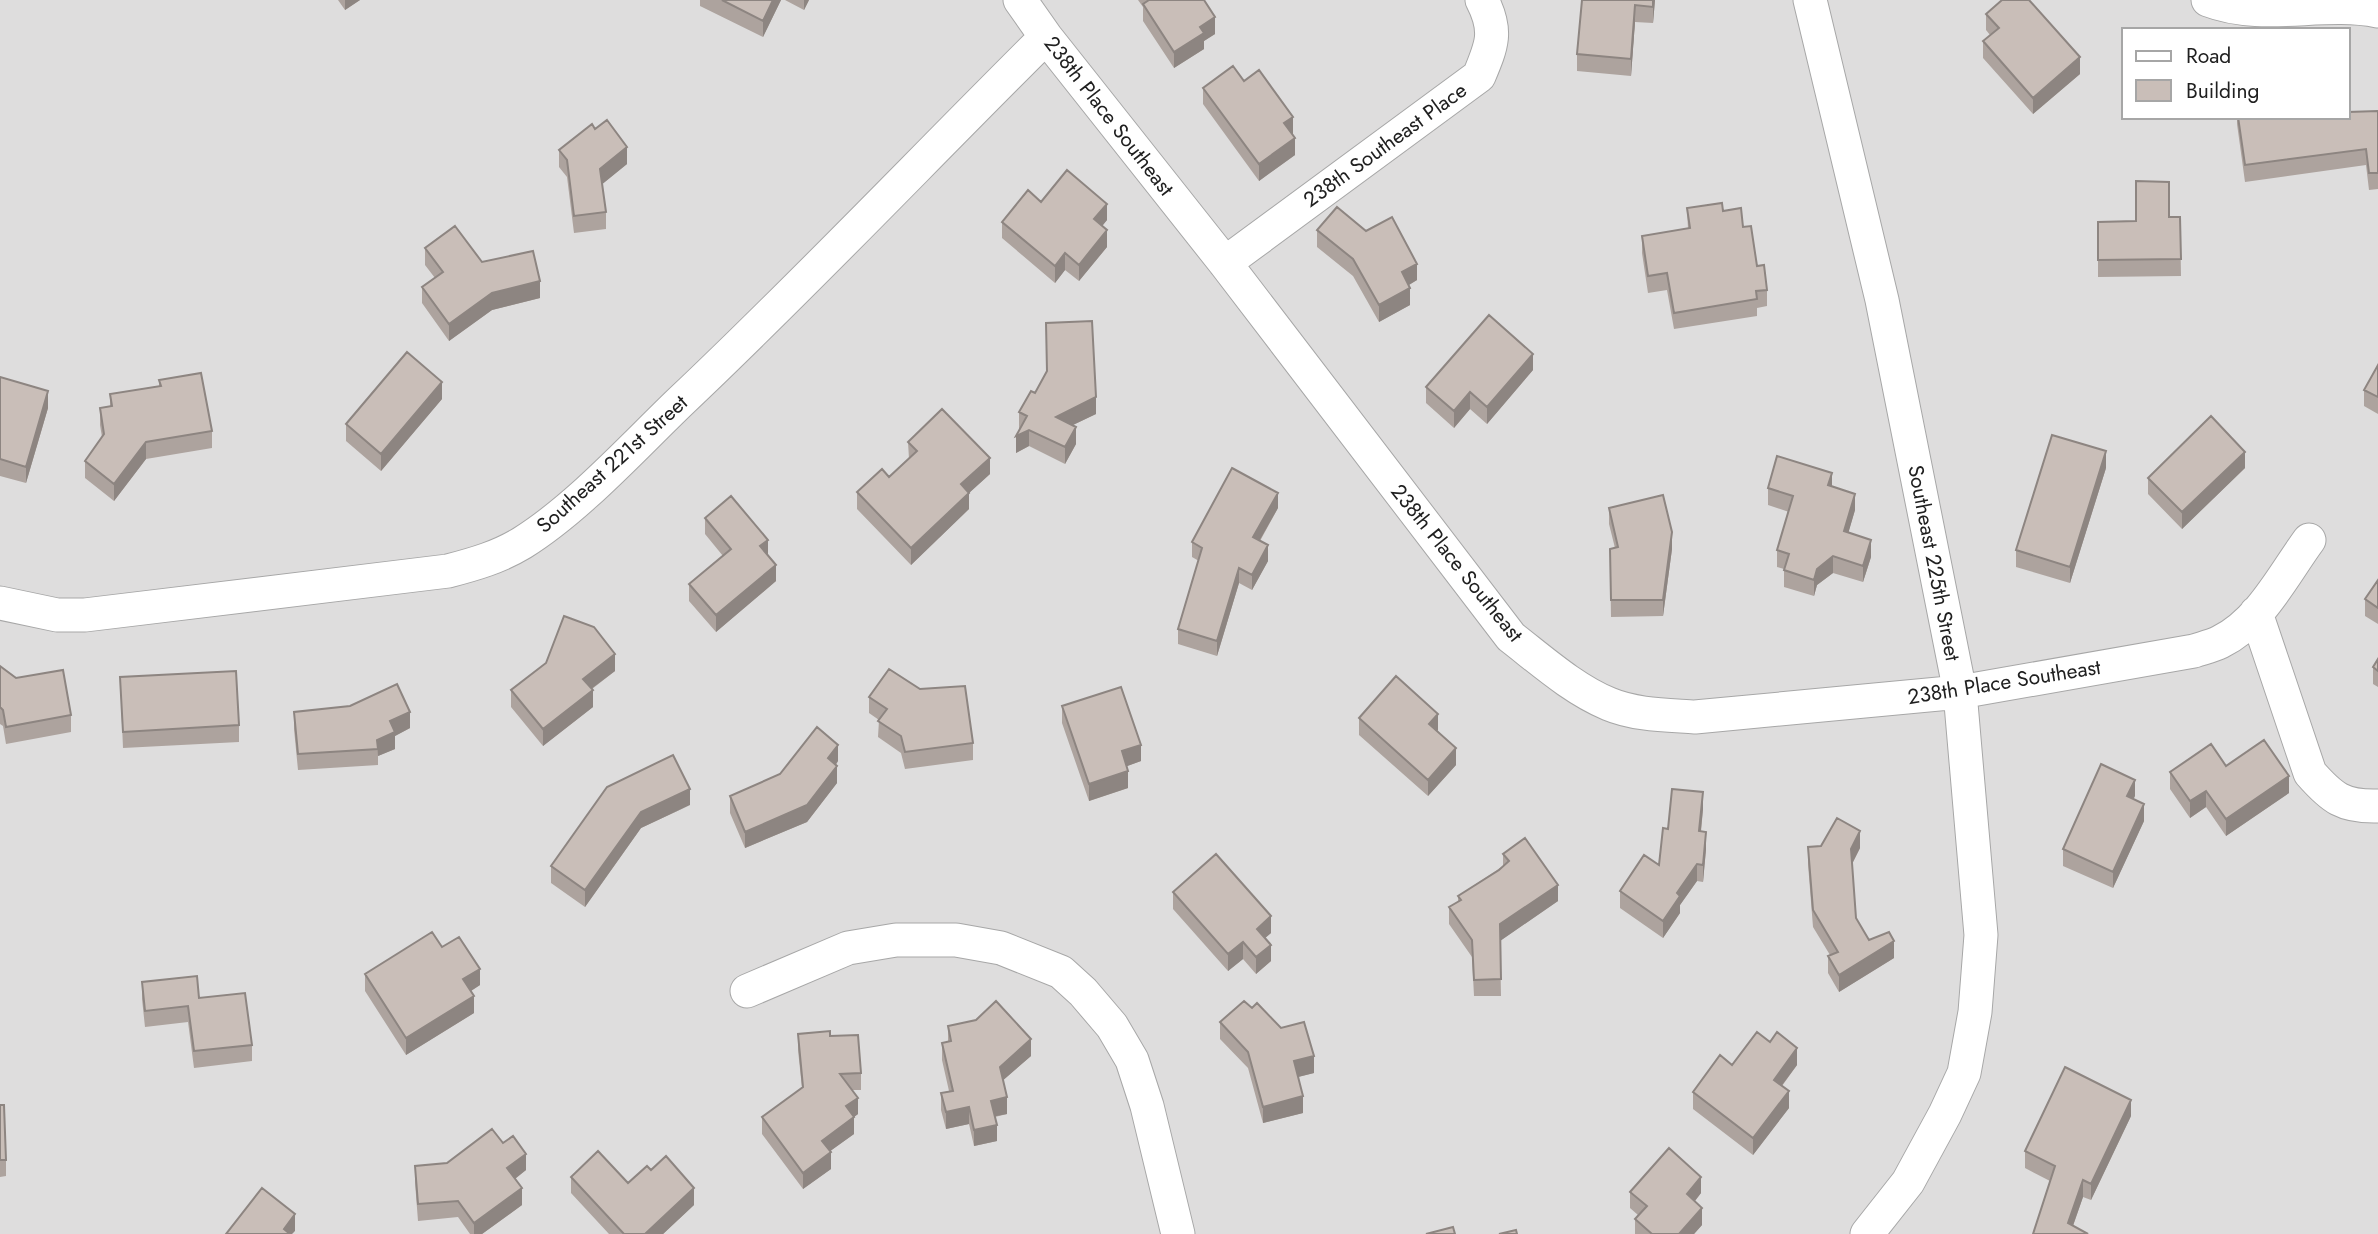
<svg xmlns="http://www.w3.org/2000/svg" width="2378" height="1234" viewBox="0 0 2378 1234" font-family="Jost,sans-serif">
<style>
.residential{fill:#dedddd;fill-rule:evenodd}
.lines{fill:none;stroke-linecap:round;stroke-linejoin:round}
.minor-casing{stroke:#a7a7a7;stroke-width:35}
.minor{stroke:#fff;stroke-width:33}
.wall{fill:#ada39e}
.shaded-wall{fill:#8d8581}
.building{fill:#c9beb8;stroke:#8d8581;stroke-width:2}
.labels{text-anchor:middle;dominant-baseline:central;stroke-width:5;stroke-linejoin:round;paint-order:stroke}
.street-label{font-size:21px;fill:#202020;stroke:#fff}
</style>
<rect width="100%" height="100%" fill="#f1ece6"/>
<!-- residential -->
<path class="residential" d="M0,0H2378V1234H0ZM2124,30H2348V117H2124Z"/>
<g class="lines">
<!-- minor casing -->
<g class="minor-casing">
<path id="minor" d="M1020,0L1046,37L1225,263L1511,637C1542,661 1573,689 1609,704C1635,715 1667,715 1695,717L1960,692L2194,651C2203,648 2212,646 2220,642C2260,623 2284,574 2309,540
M1810,0L1882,300L1960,692L1981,935L1975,1012L1964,1073L1945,1114L1908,1182L1867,1234
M2208,0C2263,21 2322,0 2378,11
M1225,263L1479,76C1492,45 1498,31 1482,0
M0,603L57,615H85L448,571C475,564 499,557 522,543C578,508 633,447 681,401C806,283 924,158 1046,37
M2256,613L2310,773C2332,798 2343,807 2378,806
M747,991L848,948L896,940H956L1001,948L1061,972L1083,992L1112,1026L1132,1060L1147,1106L1178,1234"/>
</g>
<!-- minor -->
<use href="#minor" class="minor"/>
</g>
<!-- wall -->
<path class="wall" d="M338,0H360L345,10Z
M700,0H781L763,37L700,6Z
M785,0H809L804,10Z
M1138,0H1204L1215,34L1204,41V49L1174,68L1143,21V7Z
M1582,0H1655L1653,23L1635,22L1631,76L1577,71V54Z
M1986,14L2080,74L2033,114L1983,58V41L1990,35L1986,30Z
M1244,81L1293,134H1292L1295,155L1259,181L1203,104V88Z
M2378,111V189L2369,190L2366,165L2245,182L2237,124V117H2348Z
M559,150L627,164L602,184L606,212V229L574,233L567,177L559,167Z
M1041,202L1107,220L1102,226L1107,247L1079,281L1065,270L1055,283L1002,238V222Z
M1687,208L1723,211L1743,227L1757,266L1767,290V306L1757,308V316L1674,329L1667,290L1648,293L1642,253V236L1688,229Z
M2169,217H2180L2181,276L2098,277V222L2136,221Z
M1317,230L1417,280L1409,285L1410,305L1379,322L1353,276L1317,247Z
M425,248L482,262L540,298L492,310L449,341L422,303V287L435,278L425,265Z
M2378,365V414L2364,406V390Z
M1533,370L1487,424L1470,409L1454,428L1426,403V387Z
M0,377L48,408L26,483L0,476Z
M159,380L212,431V448L146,459L114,501L85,478V461L102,437L100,425V408L110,406V394L159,386Z
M1035,393L1096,414L1073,425L1076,444L1065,464L1029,446L1016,453L1020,429H1019V412Z
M442,399L381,471L346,441V424Z
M908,442L990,474L969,493V509L911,565L857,509V492L889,477L909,459Z
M2106,468L2070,583L2016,567V550Z
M2245,468L2182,529L2148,494V478Z
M1832,486L1855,510L1848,533L1871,557L1863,582L1833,573L1817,585L1814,596L1784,587V569L1777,567V550L1789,512L1768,505V488Z
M1278,508L1260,541L1268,561L1252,590L1239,583L1217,656L1178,644V629L1199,561L1192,557V542Z
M1609,508L1672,549L1663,616L1611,617L1610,549L1615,548L1609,524Z
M705,518L768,555L776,581L716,632L689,601V584L723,556L705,534Z
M2378,580V624L2365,616V599Z
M2378,659V687L2373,684V667Z
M546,663L615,671L592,689L593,707L543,746L511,707V690Z
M0,666L71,715V732L6,744L3,726L0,724Z
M120,677L239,725V742L123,748Z
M869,697L973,743V760L905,769L901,753L878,737L879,720L869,713Z
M1062,706L1141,761L1127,766L1128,788L1089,801L1062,723Z
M294,712L410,728L395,736V749L378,756V765L298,770L294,729Z
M1359,718L1438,730L1437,731L1456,765L1428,796L1359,735Z
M838,761L836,765L837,783L807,822L745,848L730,813V796Z
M2226,766L2289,793L2226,836L2206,807L2190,818L2170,789V772Z
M2135,796L2133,799L2144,821L2113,888L2063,866V849Z
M690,805L641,828L585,907L551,883V866Z
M1703,809L1701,832L1706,849L1703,882L1697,881L1680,905V913L1663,938L1620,908V891L1659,865L1668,829Z
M1808,847L1860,848L1852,864L1856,918L1869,940L1894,958L1839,992L1828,973V956L1830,955L1813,927L1808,864Z
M1503,854L1558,901L1500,941L1501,996H1474L1472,957L1449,924V907L1458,902V896L1503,866Z
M1173,892L1271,933L1265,938L1271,961L1256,974L1243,959L1228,971L1173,909Z
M442,947L480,985L471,991L474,1013L406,1055L365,991V974Z
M142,982L199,998L252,1045V1061L194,1068L188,1022L145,1027L142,999Z
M1252,1008L1314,1073L1298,1077L1303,1113L1263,1123L1248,1068L1220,1039V1022Z
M948,1026L1031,1056L1003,1080L1007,1114L995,1117L997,1141L974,1146L969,1124L946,1129L941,1110V1093L949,1091L942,1060V1043L948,1042Z
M798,1034L830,1036L861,1073V1090H852L858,1114L854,1117V1134L830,1151L831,1169L803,1189L762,1134V1117L802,1088L798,1050Z
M1732,1065H1797L1782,1086L1789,1108L1753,1155L1693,1109V1092Z
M0,1105L6,1160V1176L0,1177Z
M2131,1116L2091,1200L2083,1197L2073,1226L2033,1234L2050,1181L2025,1168V1151Z
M503,1143L526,1170L515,1179L522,1205L482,1234H470L458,1217L418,1221L415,1182V1166L447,1163Z
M651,1170L694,1205L663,1234H609L571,1193V1177L628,1183Z
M1630,1192L1701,1193L1695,1201L1702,1225L1694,1234H1635V1219L1638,1215L1630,1208Z"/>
<!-- shaded-wall -->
<path class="shaded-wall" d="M345,0H360L345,10Z
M773,0H781L763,37V21Z
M804,0H809L804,10Z
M1653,0H1655L1653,23Z
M1635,5V22L1631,76V59Z
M1215,17V34L1204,41V49L1174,68V52L1200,27Z
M2080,57V74L2033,114V98Z
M1293,117V134L1284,140V123Z
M1295,138V155L1259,181V164Z
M627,147V164L600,186V169Z
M1107,204V220L1094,236V219Z
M1107,230V247L1079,281V265Z
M1065,253V270L1055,283V266Z
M1417,264V280L1402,289V272Z
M540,281V298L492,310L449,341V324L492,293Z
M1410,288V305L1379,322V305Z
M1533,354V370L1487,424V407Z
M442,382V399L381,471V454Z
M48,391V408L26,483V467Z
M1470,392V409L1454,428V411Z
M1096,397V414L1056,433V417Z
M1076,427V444L1065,464V447Z
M1029,430V446L1016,453V436Z
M146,442V459L114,501V484Z
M2106,451V468L2070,583V567Z
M2245,452V468L2182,529V512Z
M990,458V474L969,493V509L911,565V548L961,484Z
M1832,473V489L1828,485Z
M1278,493V508L1253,552V537Z
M1855,494V510L1844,548V531Z
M1672,532V549L1663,616V600Z
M768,540V557L760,546Z
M1871,540V557L1863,582V566Z
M1268,545V561L1252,590V575Z
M1833,556V573L1817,585L1814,596V580L1817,569Z
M776,565V581L716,632V615Z
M1239,568V583L1217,656V641Z
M615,654V671L583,695V679Z
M593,690V707L543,746V729Z
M410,712V728L395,736V749L378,756L377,740L390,721Z
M1438,714V730L1429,741V724Z
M838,745V761L828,775V758Z
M1141,745V761L1122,768V751Z
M1456,748V765L1428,796V780Z
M837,766V783L807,822L745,848V832Z
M1128,771V788L1089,801V784Z
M2289,776V793L2226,836V819Z
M2135,780V796L2127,813V796Z
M690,789V805L641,828L585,907V890L641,812Z
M2206,791V807L2190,818V801Z
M1703,792V809L1699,848V831Z
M2144,804V821L2113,888V872Z
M1860,831V848L1851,866V849Z
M1706,832V849L1703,882V865Z
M1697,864V881L1680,905V913L1663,938V921L1677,893Z
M1558,885V901L1500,941V924Z
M1271,916V933L1257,945V929Z
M1894,941V958L1839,992V975Z
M1243,942V959L1228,971V954Z
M1271,945V961L1256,974V957Z
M480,969V985L463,996V979Z
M474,996V1013L406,1055V1038Z
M1031,1039V1056L1000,1083V1067Z
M1797,1048V1065L1774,1096V1080Z
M1314,1056V1073L1294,1078V1061Z
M1789,1091V1108L1753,1155V1138Z
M1303,1096V1113L1263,1123V1107Z
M1007,1097V1114L991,1117V1101Z
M858,1098V1114L846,1123V1106Z
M2131,1100V1116L2091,1200V1184Z
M969,1107V1124L946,1129V1112Z
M854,1117V1134L822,1157V1141Z
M997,1125V1141L974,1146V1130Z
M831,1152V1169L803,1189V1173Z
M526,1154V1170L507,1185V1168Z
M1701,1177V1193L1687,1211V1194Z
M2083,1180V1197L2070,1234L2068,1223Z
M522,1188V1205L482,1234H474V1223Z
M694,1188V1205L663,1234H645Z
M1702,1208V1225L1694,1234H1679Z
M295,1214V1231L292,1234H284V1229Z"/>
<!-- building -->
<path class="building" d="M722,0H773L763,21Z
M1149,0H1204L1215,17L1200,27L1204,33L1174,52L1143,4Z
M1582,0H1653V7L1635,5L1631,59L1577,54Z
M2002,0H2029L2080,57L2033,98L1983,41L1999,28L1986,14Z
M1233,66L1244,81L1259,70L1293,117L1284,123L1295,138L1259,164L1203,88Z
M2378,111V173H2369L2366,149L2245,165L2238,117H2348V112Z
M607,120L627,147L600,169L606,212L574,216L567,160L559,150L592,124L595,129Z
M1067,170L1107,204L1094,219L1107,230L1079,265L1065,253L1055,266L1002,222L1028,190L1041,202Z
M2136,181L2169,182V217H2180L2181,259L2098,260V222L2136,221Z
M1722,203L1723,211L1741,208L1743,227L1751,226L1757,266L1764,265L1767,290L1756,291L1757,299L1674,313L1667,273L1648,276L1642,236L1690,228L1687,208Z
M1337,207L1366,231L1392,217L1417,264L1402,272L1410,288L1379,305L1353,259L1317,230Z
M455,226L482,262L533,251L540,281L492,293L449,324L422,287L443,272L425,248Z
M1489,315L1533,354L1487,407L1470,392L1454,411L1426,387Z
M1092,321L1096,397L1056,417L1076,427L1065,447L1029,430L1016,436L1027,416L1019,412L1031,391L1035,393L1047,371L1046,323Z
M407,352L442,382L381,454L346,424Z
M2378,365V397L2364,390Z
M201,373L212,431L146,442L114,484L85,461L104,434L100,408L112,406L110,394L161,386L159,380Z
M0,377L48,391L26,467L0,459Z
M942,409L990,458L961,484L969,493L911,548L857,492L882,469L889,477L917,451L908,442Z
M2211,416L2245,452L2182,512L2148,478Z
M2052,435L2106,451L2070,567L2016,550Z
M1777,456L1832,473L1828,485L1855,494L1844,531L1871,540L1863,566L1833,556L1817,569L1814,580L1784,570L1789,554L1777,550L1793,496L1768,488Z
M1232,468L1278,493L1253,537L1268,545L1252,575L1239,568L1217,641L1178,629L1202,548L1192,542Z
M1663,495L1672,532L1663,600H1611L1610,549L1618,547L1609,508Z
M731,496L768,540L760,546L776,565L716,615L689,584L731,549L705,518Z
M2378,580V608L2365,599Z
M564,616L594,627L615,654L583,679L593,690L543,729L511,690L546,663Z
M2378,659V671L2373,667Z
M0,666L16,678L63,670L71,715L6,727L3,710L0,707Z
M889,669L920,689L965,686L973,743L905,752L901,736L878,721L887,709L869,697Z
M236,671L239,725L123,732L120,677Z
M1396,676L1438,714L1429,724L1456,748L1428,780L1359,718Z
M397,684L410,712L390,721L395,732L377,740L378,749L298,754L294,712L350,706Z
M1121,687L1141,745L1122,751L1128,771L1089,784L1062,706Z
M817,727L838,745L828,758L837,766L807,805L745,832L730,796L780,774Z
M2264,740L2289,776L2226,819L2206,791L2190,801L2170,772L2211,744L2226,766Z
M673,755L690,789L641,812L585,890L551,866L607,787Z
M2101,764L2135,780L2127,796L2144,804L2113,872L2063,849Z
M1672,789L1703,792L1699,831L1706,832L1703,865L1697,864L1677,893L1680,896L1663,921L1620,891L1644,855L1659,865L1663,828L1668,829Z
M1837,818L1860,831L1851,849L1856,918L1869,940L1889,932L1894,941L1839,975L1828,956L1838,952L1813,910L1808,847L1821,846Z
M1525,838L1558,885L1500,924L1501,979L1474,980L1472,940L1449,907L1461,900L1458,896L1499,870L1509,861L1503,854Z
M1216,854L1271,916L1257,929L1271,945L1256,957L1243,942L1228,954L1173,892Z
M432,932L442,947L459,937L480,969L463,979L474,996L406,1038L365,974Z
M197,976L199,998L245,993L252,1045L194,1051L188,1006L145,1011L142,982Z
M996,1001L1031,1039L1000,1067L1007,1097L991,1101L997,1125L974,1130L969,1107L946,1112L941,1093L953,1091L942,1043L951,1041L948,1026L976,1020Z
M1244,1001L1252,1008L1257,1003L1281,1028L1304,1022L1314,1056L1294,1061L1303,1096L1263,1107L1248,1052L1220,1022Z
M830,1031V1036L858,1035L861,1073L840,1074L858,1098L846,1106L854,1117L822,1141L831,1152L803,1173L762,1117L803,1087L798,1034Z
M1757,1032L1770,1042L1777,1032L1797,1048L1774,1080L1789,1091L1753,1138L1693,1092L1720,1055L1732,1065Z
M2065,1067L2131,1100L2091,1184L2083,1180L2068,1223L2088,1234H2033L2055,1166L2025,1151Z
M0,1105H4L6,1160H0Z
M492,1129L503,1143L513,1136L526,1154L507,1168L522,1188L474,1223L458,1201L418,1204L415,1166L447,1163Z
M1669,1148L1701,1177L1687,1194L1702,1208L1679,1234H1652L1635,1219L1647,1206L1630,1192Z
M598,1151L628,1183L647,1166L651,1170L666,1156L694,1188L645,1234H624L571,1177Z
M262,1188L295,1214L284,1229L290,1234H226Z
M1453,1227L1455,1234H1426Z
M1516,1230L1517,1234H1499Z"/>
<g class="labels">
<!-- street labels -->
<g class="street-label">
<text transform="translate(1109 116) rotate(52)">238th Place Southeast</text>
<text transform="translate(1385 145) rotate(-36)">238th Southeast Place</text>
<text transform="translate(612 464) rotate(-42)">Southeast 221st Street</text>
<text transform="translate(1457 563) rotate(51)">238th Place Southeast</text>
<text transform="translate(1934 563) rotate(79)">Southeast 225th Street</text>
<text transform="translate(2004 682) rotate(-9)">238th Place Southeast</text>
</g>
</g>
<!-- legend -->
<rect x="2122" y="28" width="228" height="91" fill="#ffffff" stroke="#a6a6a6" stroke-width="2"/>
<rect x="2136" y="51" width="35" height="10" fill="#ffffff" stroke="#a6a6a6" stroke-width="2"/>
<text x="2186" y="63" font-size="21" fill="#202020">Road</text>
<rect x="2136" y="80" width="35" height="21" fill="#c9beb8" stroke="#a6a6a6" stroke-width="2"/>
<text x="2186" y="98" font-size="21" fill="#202020">Building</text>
</svg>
